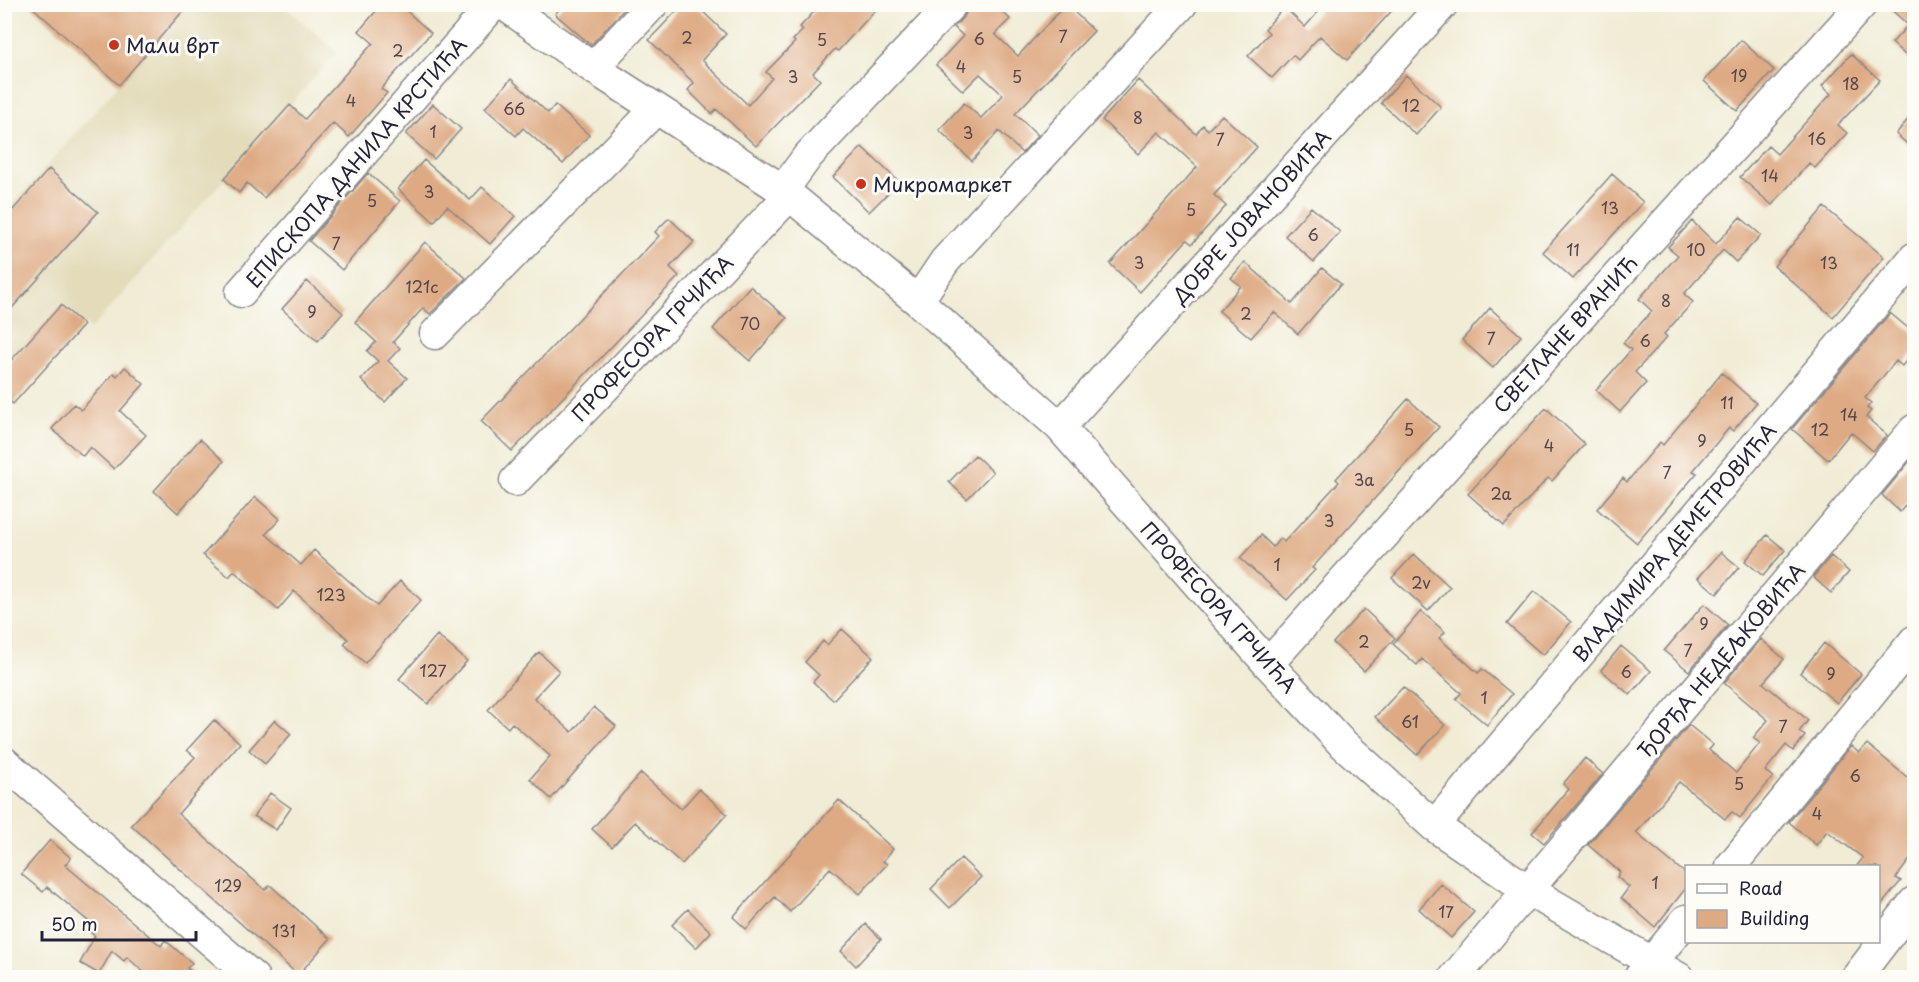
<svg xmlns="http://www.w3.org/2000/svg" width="1919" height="982" viewBox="0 0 1919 982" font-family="'Playpen Sans',sans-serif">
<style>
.built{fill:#e3dbba}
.building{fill:#deaa83}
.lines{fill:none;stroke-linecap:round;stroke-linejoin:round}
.minor-casing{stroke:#898788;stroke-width:33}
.minor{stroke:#fff;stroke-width:30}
.poi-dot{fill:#c8321e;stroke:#fdfcf7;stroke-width:2}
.labels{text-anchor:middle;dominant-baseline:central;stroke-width:6;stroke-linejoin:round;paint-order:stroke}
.number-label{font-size:16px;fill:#51444d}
.poi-label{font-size:20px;fill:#22223b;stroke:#fdfcf7;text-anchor:start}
.street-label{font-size:20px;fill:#22223b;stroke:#fdfcf7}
</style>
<rect width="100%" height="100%" fill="#fdfcf7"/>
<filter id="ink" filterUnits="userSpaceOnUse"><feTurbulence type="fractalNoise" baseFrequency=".0167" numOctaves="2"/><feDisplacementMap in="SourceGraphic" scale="12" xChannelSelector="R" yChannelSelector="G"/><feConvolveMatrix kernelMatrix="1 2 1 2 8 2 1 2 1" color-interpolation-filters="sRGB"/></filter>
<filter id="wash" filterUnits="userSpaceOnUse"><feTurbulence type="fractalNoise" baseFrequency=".008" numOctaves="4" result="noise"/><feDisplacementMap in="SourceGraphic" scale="24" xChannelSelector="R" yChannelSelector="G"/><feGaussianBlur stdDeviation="1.35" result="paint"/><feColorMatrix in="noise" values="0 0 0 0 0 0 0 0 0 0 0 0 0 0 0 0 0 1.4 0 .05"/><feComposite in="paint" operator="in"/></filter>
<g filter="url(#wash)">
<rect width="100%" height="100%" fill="#f0ecd5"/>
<!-- built -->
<path class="built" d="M189,5H283L337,52L91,329L60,303L5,366V213Z"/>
<g id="blocks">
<!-- building -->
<path class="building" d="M29,4H189L119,85Z
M382,4H399L431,33L381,89L387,93L349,137L333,123L264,198L247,183L239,193L224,179L290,105L305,119L373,43L359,31Z
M564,4H629L591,45L555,14Z
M683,4H695L726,34L702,60L748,105L772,78L766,72L795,42L793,40L803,30L800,27L821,4H881L838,51L835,49L813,73L820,80L756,146L716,109L712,114L688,90L694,83L649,40Z
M969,4H994L1010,19L995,34L1018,56L1066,4L1094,31L1015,114L1038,135L1022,153L999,131L972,161L939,130L964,103L981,118L1003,95L980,74L963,91L936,65L963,36L954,27L965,15Z
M1325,4H1398L1347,60L1320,36L1298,60L1293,55L1272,78L1248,56L1269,33L1265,29L1284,7L1305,27Z
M1885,4H1914V63L1892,43L1908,25Z
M1741,40L1774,70L1737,111L1704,81Z
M1851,54L1880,80L1838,125L1847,133L1815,168L1809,163L1772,205L1740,177L1768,146L1777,154L1831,94L1822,86Z
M1406,75L1441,107L1416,135L1381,103Z
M511,79L548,113L555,105L589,135L563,164L523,128L516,136L485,108Z
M1138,80L1196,134L1203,125L1208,130L1222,115L1257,147L1214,195L1226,206L1192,244L1187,240L1140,292L1110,264L1197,167L1159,132L1138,154L1102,120Z
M433,104L461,129L434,159L406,134Z
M1914,112V150L1896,134Z
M862,147L899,182L869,212L833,177Z
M424,160L470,200L482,187L515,216L490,244L447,206L434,222L398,189Z
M49,169L98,212L4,317V220Z
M368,173L400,201L342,270L309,241Z
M1612,174L1643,202L1573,279L1543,252Z
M1311,207L1340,232L1314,262L1285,236Z
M1824,207L1884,257L1833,317L1774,266Z
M1740,217L1761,235L1736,262L1723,250L1684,294L1693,302L1664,334L1667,337L1635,372L1646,383L1620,412L1596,390L1631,350L1623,343L1652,311L1639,299L1678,255L1668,247L1692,221L1716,244Z
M669,218L694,242L670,267L679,276L512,451L481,421L659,236L655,232Z
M425,242L466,278L430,314L423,308L393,342L400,348L388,361L407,378L385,402L361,380L378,361L367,351L376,342L355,322Z
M1245,262L1292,304L1322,268L1341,284L1298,334L1274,312L1251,338L1219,311L1241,286L1231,278Z
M307,281L343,313L318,341L282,309Z
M750,286L787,318L750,361L713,329Z
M61,305L84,325L13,404L4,396V368Z
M1490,308L1521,336L1493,368L1462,340Z
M1890,313L1914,333V351L1902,366L1896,361L1865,398L1871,403L1867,408L1871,411L1866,417L1887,435L1873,451L1851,432L1828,460L1792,429Z
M125,367L144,384L120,411L146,435L114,469L90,447L83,456L52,429L74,404L81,410L114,373L117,376Z
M1722,373L1756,403L1733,431L1729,428L1693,471L1697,473L1637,543L1597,509L1623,478L1627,482L1660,442L1663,445Z
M1408,399L1439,427L1312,568L1315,570L1287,600L1240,558L1261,535L1273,547L1280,538L1284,542L1339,482L1336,479Z
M1546,408L1585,444L1552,481L1548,478L1504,526L1468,494Z
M200,439L224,461L178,513L154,491Z
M975,455L993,472L967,499L949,482Z
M1913,457L1914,495L1900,512L1882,495Z
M255,497L280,519L266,534L301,565L314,550L377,606L400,581L421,600L365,663L344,644L348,639L294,591L278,610L234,571L229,577L203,555Z
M1767,535L1785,550L1763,576L1745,561Z
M1721,552L1739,567L1717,594L1698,578Z
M1414,554L1450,587L1428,611L1392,578Z
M1831,556L1849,572L1831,593L1813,577Z
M1534,591L1571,622L1543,655L1507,624Z
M1704,604L1728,625L1689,671L1664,651Z
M1364,609L1395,638L1364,671L1333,643Z
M1421,611L1445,632L1439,638L1478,673L1482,669L1512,694L1487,725L1456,699L1461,693L1422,659L1417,665L1393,644Z
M842,629L873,657L833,700L813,682L819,675L805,662L823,641L827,645Z
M437,635L467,661L428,704L399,679Z
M1761,639L1784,659L1763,683L1808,720L1799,732L1805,736L1793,751L1786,745L1765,771L1773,777L1740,818L1732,812L1725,819L1679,782L1636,833L1686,874V888L1655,927L1621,898L1629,887L1617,877L1620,872L1588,845L1689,725L1713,745L1709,750L1736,773L1760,743L1753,738L1768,720L1724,683Z
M1824,643L1861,674L1837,703L1800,673Z
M1621,646L1651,671L1630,695L1601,670Z
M539,652L559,671L534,698L572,732L594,707L616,726L551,799L530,779L550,756L512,723L508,728L488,710Z
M1403,687L1445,725L1417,755L1375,717Z
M214,720L240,743L178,814L265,890L270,885L330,939L298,975L131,825L195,757L187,750Z
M275,720L291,734L265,764L249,750Z
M1867,744L1914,783V854L1896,878L1901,881L1878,909V867H1856L1863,858L1827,831L1816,845L1789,822L1851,746L1859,753Z
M1585,758L1603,774L1544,843L1532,833L1569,789L1563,784Z
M641,773L681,809L699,789L727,814L682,864L635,822L612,847L592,829Z
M270,793L291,808L276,830L254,816Z
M839,800L893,849L883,861L887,864L860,894L830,868L790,912L775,897L746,929L733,917Z
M50,840L71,858L65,865L161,946L165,940L192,963L187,968L198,978H150L127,957L124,961L112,951L99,974L80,963L95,936L84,927L88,921L47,887L43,892L21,874Z
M961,858L981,877L950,908L931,889Z
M1441,884L1474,912L1451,938L1419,909Z
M688,909L711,932L696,948L672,925Z
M866,924L881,939L856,966L841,951Z"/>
</g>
</g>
<g filter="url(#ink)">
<use href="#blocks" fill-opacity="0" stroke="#898788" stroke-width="1.5"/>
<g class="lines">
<!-- minor casing -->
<g class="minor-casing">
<path id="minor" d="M503,4L593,68L783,190L918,301L1060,427L1268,664L1340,741L1434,826L1528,890L1679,978
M593,68L653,4
M783,190L808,156L952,4
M241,292L494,4
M918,301L945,261L1182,4
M435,334L656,109
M1060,427L1443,4
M515,481L790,195
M1268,664L1862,4
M4,762L254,978
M1434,826L1914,258
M1731,866L1914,641
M1454,978L1914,430
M1639,978L1686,920
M1856,978L1914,902"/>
</g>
<!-- minor -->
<use href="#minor" class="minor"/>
</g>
</g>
<!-- markers -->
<g class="poi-dot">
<circle cx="114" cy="45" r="6"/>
<circle cx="861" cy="184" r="6"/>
</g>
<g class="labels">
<!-- number labels -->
<g class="number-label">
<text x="1063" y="36">7</text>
<text x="687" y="37">2</text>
<text x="979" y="38">6</text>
<text x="822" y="39">5</text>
<text x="398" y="50">2</text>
<text x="961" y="66">4</text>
<text x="1739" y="75">19</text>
<text x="793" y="76">3</text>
<text x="1017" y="76">5</text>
<text x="1851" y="83">18</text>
<text x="351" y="100">4</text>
<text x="1411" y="105">12</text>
<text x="514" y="108">66</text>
<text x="1138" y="117">8</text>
<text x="433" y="131">1</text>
<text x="968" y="132">3</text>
<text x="1817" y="138">16</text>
<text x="1220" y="139">7</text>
<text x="1770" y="175">14</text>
<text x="429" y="191">3</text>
<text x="372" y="200">5</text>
<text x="1610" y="207">13</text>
<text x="1191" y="209">5</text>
<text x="1313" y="234">6</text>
<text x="336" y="243">7</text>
<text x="1573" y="249">11</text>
<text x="1696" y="249">10</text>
<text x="1139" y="262">3</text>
<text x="1829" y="262">13</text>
<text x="422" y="286">121c</text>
<text x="1666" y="300">8</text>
<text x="312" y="311">9</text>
<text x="1246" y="313">2</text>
<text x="750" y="323">70</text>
<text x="1491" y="338">7</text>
<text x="1645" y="340">6</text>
<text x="1727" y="402">11</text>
<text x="1849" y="414">14</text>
<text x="1409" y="429">5</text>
<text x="1820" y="429">12</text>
<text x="1702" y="440">9</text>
<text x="1549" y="445">4</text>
<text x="1667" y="472">7</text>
<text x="1364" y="479">3a</text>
<text x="1501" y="493">2a</text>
<text x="1329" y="520">3</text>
<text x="1277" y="564">1</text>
<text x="1421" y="582">2v</text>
<text x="331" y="594">123</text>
<text x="1704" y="623">9</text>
<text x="1364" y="641">2</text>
<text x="1688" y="650">7</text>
<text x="433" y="670">127</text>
<text x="1626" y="671">6</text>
<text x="1831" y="673">9</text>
<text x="1484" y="697">1</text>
<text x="1410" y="721">61</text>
<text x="1783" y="726">7</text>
<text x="1855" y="775">6</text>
<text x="1739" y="783">5</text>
<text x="1817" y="813">4</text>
<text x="1655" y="882">1</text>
<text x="228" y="885">129</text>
<text x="1446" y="911">17</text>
<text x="284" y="930">131</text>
</g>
<!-- poi labels -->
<g class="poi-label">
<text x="126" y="45">Мали врт</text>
<text x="873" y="184">Микромаркет</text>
</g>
<!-- street labels -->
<g class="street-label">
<text transform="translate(356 162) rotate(-49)">ЕПИСКОПА ДАНИЛА КРСТИЋА</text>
<text transform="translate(1251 216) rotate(-48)">ДОБРЕ ЈОВАНОВИЋА</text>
<text transform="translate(1565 334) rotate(-48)">СВЕТЛАНЕ ВРАНИЋ</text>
<text transform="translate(652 338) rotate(-46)">ПРОФЕСОРА ГРЧИЋА</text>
<text transform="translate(1674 542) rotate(-50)">ВЛАДИМИРА ДЕМЕТРОВИЋА</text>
<text transform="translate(1219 607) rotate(48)">ПРОФЕСОРА ГРЧИЋА</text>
<text transform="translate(1721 660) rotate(-50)">ЂОРЂА НЕДЕЉКОВИЋА</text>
</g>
</g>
<!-- margin -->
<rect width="1919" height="982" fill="none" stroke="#fdfcf7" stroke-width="24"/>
<!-- legend -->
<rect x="1685" y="865" width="195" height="78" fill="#fdfcf7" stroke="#a5a5ac" stroke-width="1.5"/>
<rect x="1697" y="884" width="30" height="9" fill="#ffffff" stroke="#a5a5ac" stroke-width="1.5"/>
<text x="1739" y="895" font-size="18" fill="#22223b">Road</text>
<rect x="1697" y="910" width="30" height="18" fill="#deaa83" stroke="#a5a5ac" stroke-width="1.5"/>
<text x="1739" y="925" font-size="18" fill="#22223b">Building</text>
<!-- scale -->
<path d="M42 931v9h154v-9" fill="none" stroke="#22223b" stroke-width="3"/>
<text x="51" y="931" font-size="18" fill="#22223b" stroke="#fdfcf7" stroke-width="4.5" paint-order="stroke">50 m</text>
</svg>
